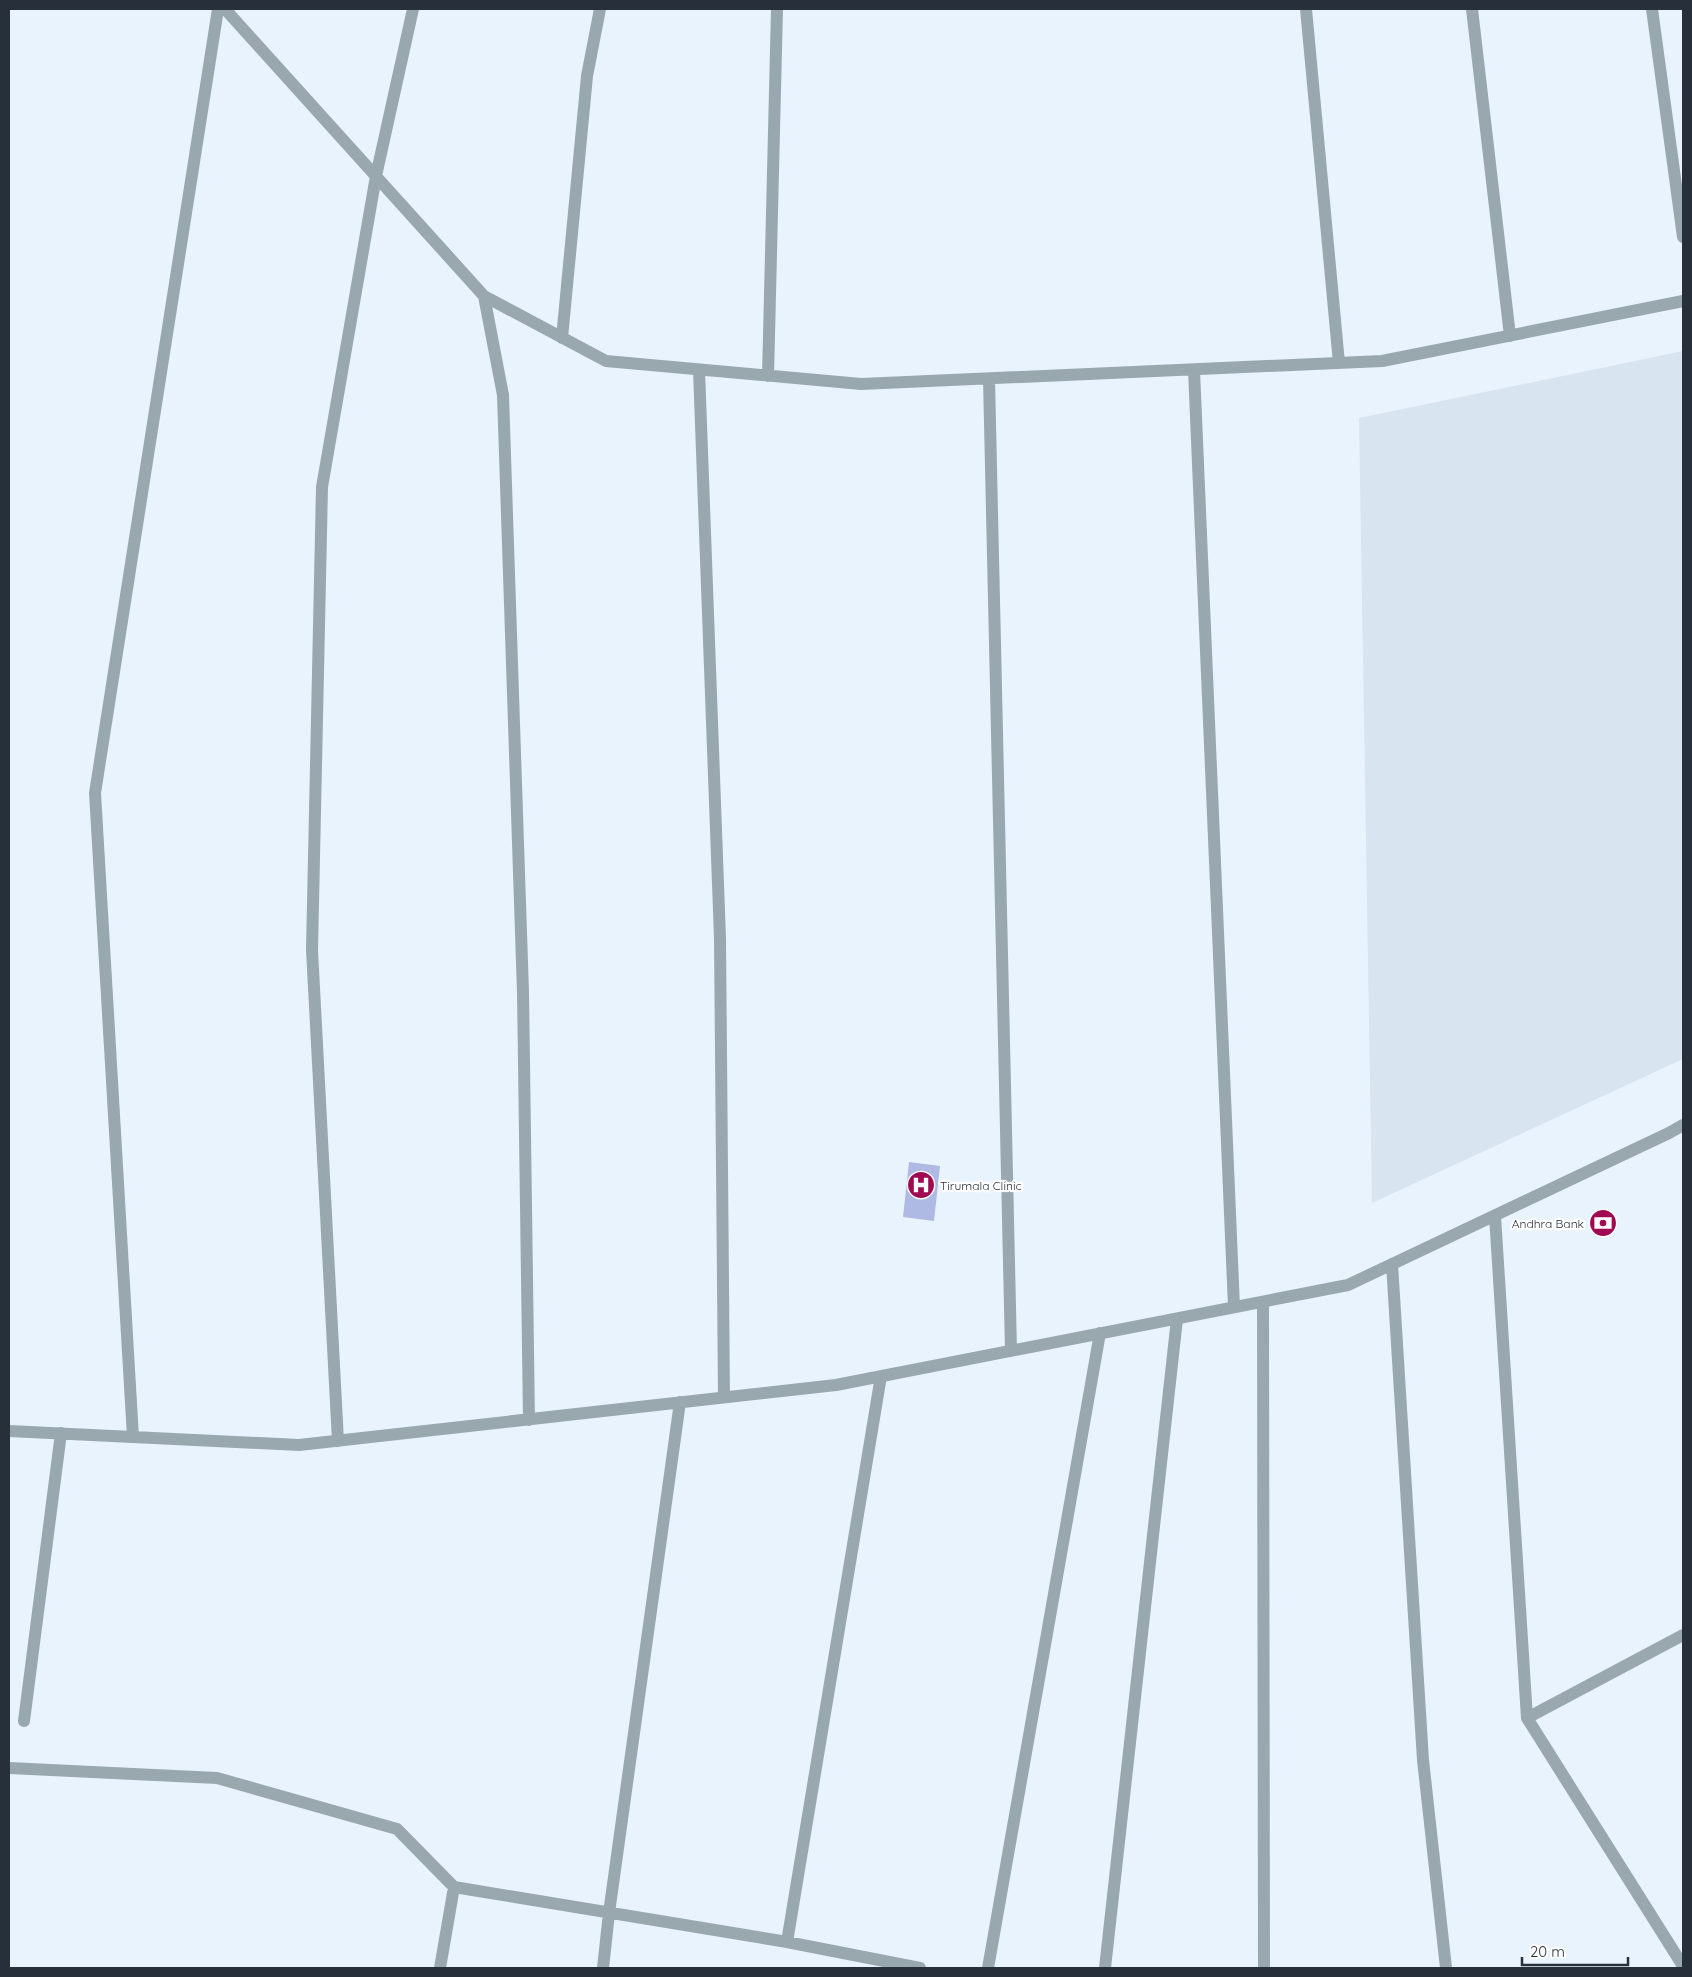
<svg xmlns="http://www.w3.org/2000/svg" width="1692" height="1977" viewBox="0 0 1692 1977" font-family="Quicksand,sans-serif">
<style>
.built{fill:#d9e4f1}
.building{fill:#aeb9e4}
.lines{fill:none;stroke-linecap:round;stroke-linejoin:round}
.minor{stroke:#99a8af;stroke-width:12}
.labels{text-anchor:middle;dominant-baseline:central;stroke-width:4.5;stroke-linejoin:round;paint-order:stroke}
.poi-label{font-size:12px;fill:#27303a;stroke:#fff;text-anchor:start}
</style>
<rect width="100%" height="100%" fill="#e9f3fe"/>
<!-- built -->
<path class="built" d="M1683,351V1059L1372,1203L1359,418Z"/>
<!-- building -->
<path class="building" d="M909,1162L940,1166L934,1221L903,1217Z"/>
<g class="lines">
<!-- minor -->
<path class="minor" d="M225,9L484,296L606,361L861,384L1382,361L1683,301
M1306,9L1339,363
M1472,9L1510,336
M1652,9L1683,237
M484,296L503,395L523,992L529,1420
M562,338L587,76L600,9
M699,370L720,938L724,1397
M1194,370L1234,1307
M768,376L777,9
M989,379L1011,1351
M1495,1216L1527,1718
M1392,1264L1423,1760L1446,1968
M1263,1302L1264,1968
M9,1431L299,1445L836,1385L1348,1285L1669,1133L1683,1125
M133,1437L95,793L218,9
M338,1441L312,950L322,487L376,176L413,9
M1683,1635L1527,1718L1683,1966
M24,1721L61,1433
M9,1768L217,1778L397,1829L454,1887
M787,1942L920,1968
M440,1968L454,1887L787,1942L881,1376
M603,1968L609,1913L680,1402
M988,1968L1100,1333
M1105,1968L1177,1319"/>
</g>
<!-- icons -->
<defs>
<g id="hospital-disc" transform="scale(1.4375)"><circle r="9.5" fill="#9f0a52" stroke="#fff"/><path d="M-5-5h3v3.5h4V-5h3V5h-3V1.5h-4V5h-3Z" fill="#fff"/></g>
<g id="bank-disc" transform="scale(1.4375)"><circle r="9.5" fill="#9f0a52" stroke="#fff"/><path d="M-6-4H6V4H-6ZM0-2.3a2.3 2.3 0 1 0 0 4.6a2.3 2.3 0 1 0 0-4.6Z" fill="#fff"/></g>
</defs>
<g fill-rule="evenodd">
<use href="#hospital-disc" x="921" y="1185"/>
<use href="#bank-disc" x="1603" y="1223"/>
</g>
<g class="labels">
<!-- poi labels -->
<g class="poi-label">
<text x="940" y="1185">Tirumala Clinic</text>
<text x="1584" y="1223" text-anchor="end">Andhra Bank</text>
</g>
</g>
<!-- border -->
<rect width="1692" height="1977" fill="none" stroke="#27303a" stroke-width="20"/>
<!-- scale -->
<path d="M1522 1957v8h106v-8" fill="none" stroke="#27303a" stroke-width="2.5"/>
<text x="1530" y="1957" font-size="15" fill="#27303a" stroke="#ffffff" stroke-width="4" paint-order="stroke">20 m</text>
</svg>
